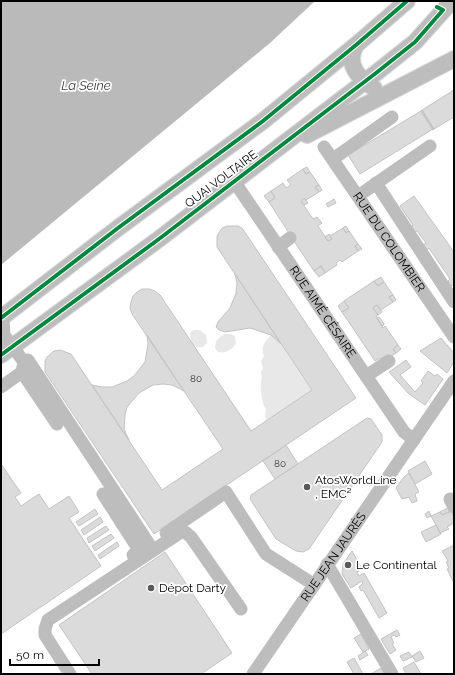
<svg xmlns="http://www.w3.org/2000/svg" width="455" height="675" viewBox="0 0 455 675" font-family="Raleway,sans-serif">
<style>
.green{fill:#e8e8e8}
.water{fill:#bababa}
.building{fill:#dbdbdb;stroke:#c3c3c3}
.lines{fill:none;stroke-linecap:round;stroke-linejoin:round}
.major-casing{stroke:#dbdbdb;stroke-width:18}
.minor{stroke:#bdbdbd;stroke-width:13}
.major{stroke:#bdbdbd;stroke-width:16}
.cycleway-casing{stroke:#fff;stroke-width:6}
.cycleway{stroke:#00873e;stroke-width:4}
.poi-dot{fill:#595959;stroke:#fff;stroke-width:1.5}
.labels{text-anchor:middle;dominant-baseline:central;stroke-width:3.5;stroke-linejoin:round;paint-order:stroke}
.number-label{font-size:10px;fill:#373737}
.street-label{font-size:12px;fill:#000;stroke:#fff}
.poi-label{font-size:12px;fill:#000;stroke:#fff;text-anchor:start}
.water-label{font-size:13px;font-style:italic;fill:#3d3d3d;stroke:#fff}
</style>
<rect width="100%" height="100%" fill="#fff"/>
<!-- green -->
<path class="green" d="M194,330H200L206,335L207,343L203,347C193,349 190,341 190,332Z
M224,334H231L235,336L236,343C233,349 226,354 218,352L215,348L216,341Z
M271,335L281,344L312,390L267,421L265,417L266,409C262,405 259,384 262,378L261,372L263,368L261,361L264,356C260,349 265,340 271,335Z"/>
<!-- water -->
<path class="water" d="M1,1H315L270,43L1,265Z"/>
<!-- building -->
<path class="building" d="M454,90V117L434,129L422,110Z
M422,110L434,129L433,130L421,111Z
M421,111L433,129L360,174L348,155Z
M307,167L310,172L306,174L303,169Z
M303,169L306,174L310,172L319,185L315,187L319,192L306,200L304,198L301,201L313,219L317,217L322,223L318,226L328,241L332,239L330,236L343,228L346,233L349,231L358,244L355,246L358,251L342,262L340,260L336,263L337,265L325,273L321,266L314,271L294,241L296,239L291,231L289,233L269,202L275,198L271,191L283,183L286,188L291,185L287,180Z
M319,185L322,190L319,192L315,187Z
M271,191L275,198L269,202L264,196Z
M414,196L454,252V285L452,286L448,281L450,279L429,248L427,250L423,245L426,243L417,231L414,232L410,226L413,225L400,206Z
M304,198L308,203L304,205L301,201Z
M334,199L336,203L328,207L326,204Z
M227,226H238L242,228L356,398L154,534L45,372V361L47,357L54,351L60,350L71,354L162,490L223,449L132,314L130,308L131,302L133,296L137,292L142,289H149L155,291L160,295L251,431L312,390L217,247V236L222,228Z
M346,226L349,231L346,233L343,228Z
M329,234L332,239L328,241L325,237Z
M358,244L362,249L358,251L355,246Z
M321,266L325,273L319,277L314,271Z
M235,274L281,344L271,335L250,328L225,332L219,330L216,327L218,322L230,308L236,293L237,283Z
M381,277L384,282L378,286L374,281Z
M374,281L378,286L384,282L393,295L389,297L393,302L381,310L377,305L373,308L378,315L376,316L382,326L383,328L385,326L398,345L393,349L396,353L383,361L380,358L375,361L342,312L349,308L344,301Z
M393,295L396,300L393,302L389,297Z
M344,301L349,308L342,312L338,306Z
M377,305L382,312L378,315L373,308Z
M379,317L383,322L384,325L382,326L377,318Z
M147,335L184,391L172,385L163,384L153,385L139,393L127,407L125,415L124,429L129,440L92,385L102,387H112L127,381L134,376L145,362L148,344Z
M441,338L454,353V362L447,373L420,351Z
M398,345L401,349L396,353L393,349Z
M406,360L411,367L400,375L415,392L423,383L421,381L428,371L435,376L437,374L443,379L425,405L409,394L389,372Z
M367,418L371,419L382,435V442L309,549L303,552L296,551L276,539L250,499L251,495Z
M286,445L298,464L275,479L263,461Z
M425,461L432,474L415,484L408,471Z
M1,464L21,493L15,497L21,506L39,494L49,509L69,496L79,512L69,518L101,566L1,634Z
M409,473L419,492L415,494L417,501L412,503L409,497L402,499L396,488L403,478Z
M449,507L451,511L442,515L440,512Z
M95,509L98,514L79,526L76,522Z
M429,511L431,516L427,518L425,514Z
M451,511L454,517V523L447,527L449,529L440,533L431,516L440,512L442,515Z
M100,517L103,522L84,535L81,530Z
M436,525L441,534L426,542L421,532Z
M106,526L109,530L89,543L87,538Z
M111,534L114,538L95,551L92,546Z
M117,542L119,546L100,559L98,555Z
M454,545V583L447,569L449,568L446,562L448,561L442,551Z
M352,551L362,569L357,572L359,576L364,573L387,613L379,618L363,590L361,591L359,587L363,583L362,581L351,588L342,574L343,564Z
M165,552L232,653L201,674H92L59,625Z
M397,630L400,635L396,637L394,635L391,637L394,643L392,644L396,650L390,654L381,639Z
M361,634L369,649L363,652L354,638Z
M365,651L368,655L360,660L358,656Z
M420,651L424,658L416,662L412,656Z
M409,652L412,657L403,661L400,656Z
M354,658L363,674H354L347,662Z
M414,662L421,674H406L403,668Z
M381,668L384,673L382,674H371Z"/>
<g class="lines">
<!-- major casing -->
<g class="major-casing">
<path id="major" d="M356,45C345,64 358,78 374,88
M307,135L454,59
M1,318L118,228L263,121L356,45L407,1
M1,355L159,239L376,73L415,42L452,1"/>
</g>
<!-- minor -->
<g class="minor">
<path id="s1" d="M324,147L454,337"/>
<path d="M333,159L392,117"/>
<path id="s2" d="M234,181L404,432L414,440"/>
<path d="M376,183L454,302"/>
<path d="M358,196L430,146"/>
<path d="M278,247L290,238"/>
<path d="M3,317L4,335L24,362L22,372L57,424"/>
<path d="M28,360L149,544"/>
<path d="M366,376L389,361"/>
<path d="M1,387L22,372"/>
<path d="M103,494L139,550L133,555"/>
<path d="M450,499L454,507"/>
<path d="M166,533L226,492L266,554L313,584"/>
<path d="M327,564L392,674"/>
<path d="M70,674L45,635V629L48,620L181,532H185L191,537L241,609"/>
<path id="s3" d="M253,674L454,381"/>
</g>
<!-- major -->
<use href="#major" class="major"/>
<!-- cycleway casing -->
<g class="cycleway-casing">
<path id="cycleway" d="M1,318L118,228L263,121L356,45L407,1
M1,355L159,239L376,73L415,42L443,10L437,7"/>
</g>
<!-- cycleway -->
<use href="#cycleway" class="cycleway"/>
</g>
<!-- markers -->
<g class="poi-dot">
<circle cx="307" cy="487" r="4"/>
<circle cx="348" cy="565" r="4"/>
<circle cx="151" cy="588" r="4"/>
</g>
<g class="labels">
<!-- number labels -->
<g class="number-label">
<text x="196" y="378">80</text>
<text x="280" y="463">80</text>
</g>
<!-- street labels -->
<g class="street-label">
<text transform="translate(221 179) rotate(-37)">QUAI VOLTAIRE</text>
<text stroke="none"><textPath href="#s1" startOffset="115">RUE DU COLOMBIER</textPath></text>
<text stroke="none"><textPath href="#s2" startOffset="158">RUE AIMÉ CÉSAIRE</textPath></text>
<text stroke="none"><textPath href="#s3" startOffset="142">RUE JEAN JAURÈS</textPath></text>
</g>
<!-- poi labels -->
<g class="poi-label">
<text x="315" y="480">AtosWorldLine<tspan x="315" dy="14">, EMC²</tspan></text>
<text x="356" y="565">Le Continental</text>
<text x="159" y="588">Dépot Darty</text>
</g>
<!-- water labels -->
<g class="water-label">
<text x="86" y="85">La Seine</text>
</g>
</g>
<!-- border -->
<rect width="455" height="675" fill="none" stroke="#000000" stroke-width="4"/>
<!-- scale -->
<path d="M10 659v6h89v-6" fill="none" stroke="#000000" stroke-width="2"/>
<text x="16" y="659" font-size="12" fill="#000000" stroke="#ffffff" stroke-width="3" paint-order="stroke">50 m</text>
</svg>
